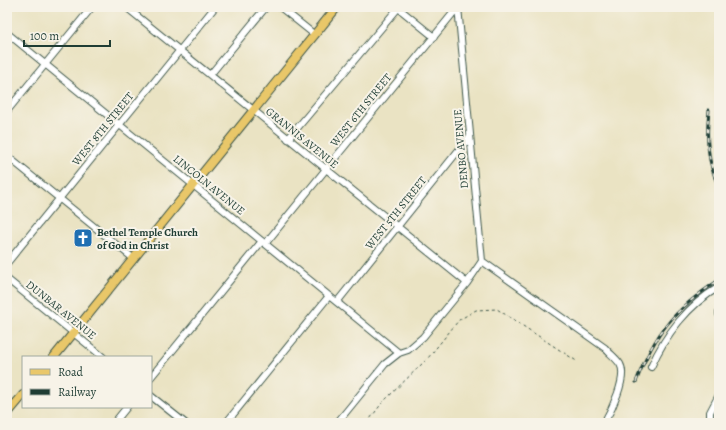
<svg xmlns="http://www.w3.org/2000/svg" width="726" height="430" viewBox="0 0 726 430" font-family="Alegreya,serif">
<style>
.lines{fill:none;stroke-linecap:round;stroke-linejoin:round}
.minor-casing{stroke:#3d5649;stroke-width:8}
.major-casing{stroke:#3d5649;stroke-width:10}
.path{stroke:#3d5649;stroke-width:1;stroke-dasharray:3 3;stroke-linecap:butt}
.minor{stroke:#fff;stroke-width:6}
.major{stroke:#e9c769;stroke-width:8}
.rail-casing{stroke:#1f3d34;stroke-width:3}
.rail{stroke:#f7f3e8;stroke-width:1.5;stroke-dasharray:4.5;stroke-linecap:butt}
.labels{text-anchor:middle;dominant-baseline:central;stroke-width:4;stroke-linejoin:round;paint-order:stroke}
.street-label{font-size:11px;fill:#1f3d34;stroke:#f7f3e8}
.poi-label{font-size:11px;font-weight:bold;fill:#1f3d34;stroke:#f7f3e8;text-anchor:start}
</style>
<rect width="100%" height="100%" fill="#f7f3e8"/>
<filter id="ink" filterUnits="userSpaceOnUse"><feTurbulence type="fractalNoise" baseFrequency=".025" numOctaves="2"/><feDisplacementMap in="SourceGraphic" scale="8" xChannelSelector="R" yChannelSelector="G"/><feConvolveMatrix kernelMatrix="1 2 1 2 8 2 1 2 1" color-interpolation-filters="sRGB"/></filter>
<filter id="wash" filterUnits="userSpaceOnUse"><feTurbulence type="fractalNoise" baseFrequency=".012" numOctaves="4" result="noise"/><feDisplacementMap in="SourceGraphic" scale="16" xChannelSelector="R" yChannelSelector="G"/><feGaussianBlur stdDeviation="0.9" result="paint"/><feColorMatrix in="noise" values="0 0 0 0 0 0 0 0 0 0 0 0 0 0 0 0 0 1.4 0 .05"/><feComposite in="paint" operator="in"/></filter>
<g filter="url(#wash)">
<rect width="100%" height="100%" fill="#eae3c3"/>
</g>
<g filter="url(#ink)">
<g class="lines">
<!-- minor casing -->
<g class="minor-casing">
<path id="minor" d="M126,7L467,283
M280,7L315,35
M397,7L434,37
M7,33L399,353
M210,75L266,7
M7,111L92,7
M288,139L399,7
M7,156L134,259
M265,244L458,7
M482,261L605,348C609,353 616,358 620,364C628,377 611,411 604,423
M7,263L215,7
M7,279L103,357
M337,302L470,136
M719,313V314
M651,367C665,335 688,305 719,287
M151,377L262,241
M151,396L185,423
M7,400L14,406
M114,423L127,407
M226,423L329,296
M337,423L385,364L399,353L408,350L423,337L467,283L482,261L458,7
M714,423L710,420V412L719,395"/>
</g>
<!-- major casing -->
<g class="major-casing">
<path id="major" d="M54,357L337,7
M7,414L23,395"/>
</g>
<!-- path -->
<path class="path" d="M367,423L382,403L428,358L459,320L476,310L497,309L578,362"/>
<!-- minor -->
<use href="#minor" class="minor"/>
<!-- major -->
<use href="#major" class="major"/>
<!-- rail casing -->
<g class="rail-casing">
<path id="rail" d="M709,110C706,137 707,162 719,187
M636,382C655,332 675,309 719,280"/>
</g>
<!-- rail -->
<use href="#rail" class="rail"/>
</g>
</g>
<!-- icons -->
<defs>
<g id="church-square" transform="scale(1)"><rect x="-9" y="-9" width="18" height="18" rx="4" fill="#1f6fb2" stroke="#f7f3e8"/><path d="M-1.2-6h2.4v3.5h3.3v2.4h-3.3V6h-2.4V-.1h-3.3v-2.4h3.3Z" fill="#fff"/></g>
</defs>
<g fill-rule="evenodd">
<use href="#church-square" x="83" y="238"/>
</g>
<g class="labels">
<!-- street labels -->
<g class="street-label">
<text transform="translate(361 110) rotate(-51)">WEST 6TH STREET</text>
<text transform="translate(103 129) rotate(-51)">WEST 8TH STREET</text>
<text transform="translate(302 138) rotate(39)">GRANNIS AVENUE</text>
<text transform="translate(461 149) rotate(-95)">DENBO AVENUE</text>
<text transform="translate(209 185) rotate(39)">LINCOLN AVENUE</text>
<text transform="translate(396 213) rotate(-51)">WEST 5TH STREET</text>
<text transform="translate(61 310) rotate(39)">DUNBAR AVENUE</text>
</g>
<!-- poi labels -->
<g class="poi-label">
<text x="97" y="232">Bethel Temple Church<tspan x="97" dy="13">of God in Christ</tspan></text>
</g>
</g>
<!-- margin -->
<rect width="726" height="430" fill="none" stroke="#f7f3e8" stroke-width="24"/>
<!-- legend -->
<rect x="22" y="356" width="130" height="52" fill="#f7f3e8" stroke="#a1aaa0"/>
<rect x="30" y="369" width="20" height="6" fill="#e9c769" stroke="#a1aaa0"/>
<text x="58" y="376" font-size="12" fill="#1f3d34">Road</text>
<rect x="30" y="389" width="20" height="6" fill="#1f3d34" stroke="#a1aaa0"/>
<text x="58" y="396" font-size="12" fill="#1f3d34">Railway</text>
<!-- scale -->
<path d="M24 40v6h86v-6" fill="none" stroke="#1f3d34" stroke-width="2"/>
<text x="30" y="40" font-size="12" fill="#1f3d34" stroke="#f7f3e8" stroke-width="3" paint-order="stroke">100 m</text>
</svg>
